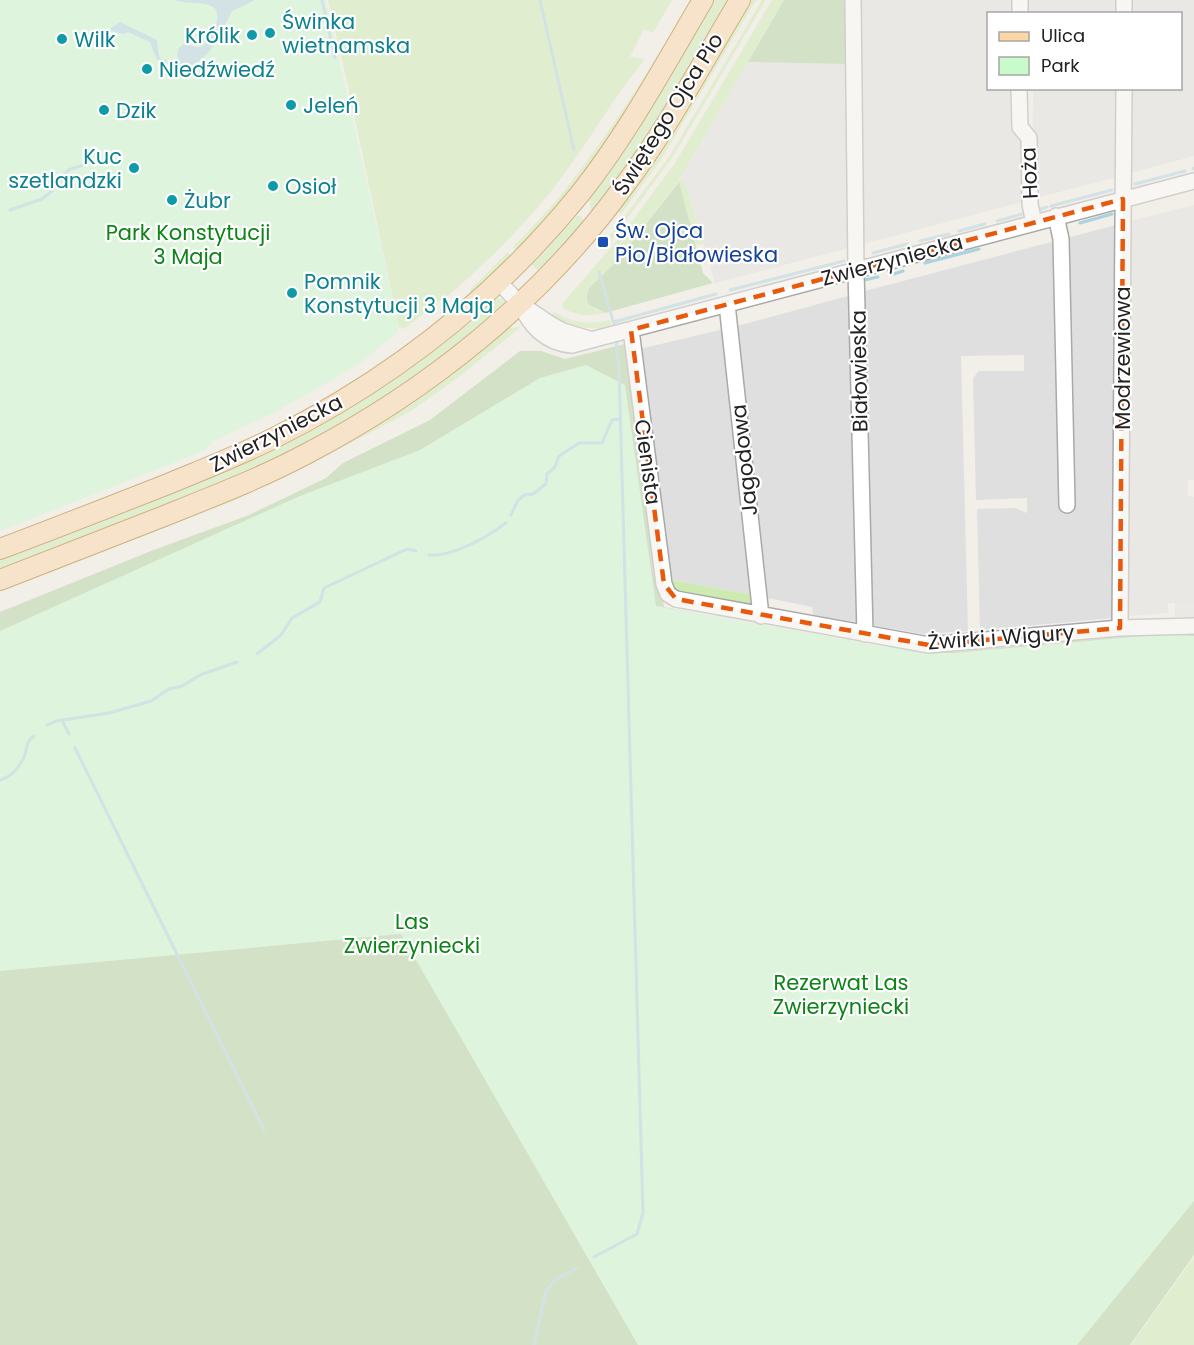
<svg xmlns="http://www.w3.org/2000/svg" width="1194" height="1345" viewBox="0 0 1194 1345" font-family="Poppins,sans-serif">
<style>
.residential{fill:#e0dfdf}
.grass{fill:#cdebb0}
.forest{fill:#add19e}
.park{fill:#c8facc}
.parking{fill:#e2e2e2}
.water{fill:#aad3df}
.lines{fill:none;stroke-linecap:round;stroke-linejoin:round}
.stream{stroke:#aad3df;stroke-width:3}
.minor-casing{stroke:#a9a9a9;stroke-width:18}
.major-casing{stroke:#a06b00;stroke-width:22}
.minor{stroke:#fff;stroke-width:15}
.major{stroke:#fcd6a4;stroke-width:20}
.marked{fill:none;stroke:#e8590c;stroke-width:4.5;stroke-dasharray:12 8;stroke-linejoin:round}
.culture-dot{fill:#0f9aa8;stroke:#fff;stroke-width:2}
.transit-dot{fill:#1a4fb4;stroke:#fff;stroke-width:2}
.labels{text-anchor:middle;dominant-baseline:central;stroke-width:4.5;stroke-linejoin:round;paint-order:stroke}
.culture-label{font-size:21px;fill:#0d838f;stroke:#fff;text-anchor:start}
.street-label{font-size:21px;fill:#222;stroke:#fff}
.transit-label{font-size:21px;fill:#164399;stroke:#fff;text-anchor:start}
.park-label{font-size:21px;fill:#0c8416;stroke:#fff}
</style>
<rect width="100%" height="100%" fill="#f2efe9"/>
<!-- residential -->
<path class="residential" d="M859,0H1011V13L988,14V88L1010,89V116L1026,142V201L860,245Z
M1028,0H1117V13L1027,14Z
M1132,0H1194V156L1131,173V89L1180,88V14L1132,13Z
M748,62L847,64L849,248L715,283L685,181L679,182Z
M1033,89H1117V177L1032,199Z
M1194,205V480H1188L1187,496L1194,497V604L1168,603V613L1128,616L1130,221Z
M1116,225L1113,618L980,630L977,509L1015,508L1027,513V498L976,500L973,378L979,371H1024V355L961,356L968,631L923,634L871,625L861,292Z
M848,296L853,447L857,623L813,615L812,607L768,598L737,326Z
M724,329L753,595L671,580L647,389H645L640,349Z"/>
<!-- grass -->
<path class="grass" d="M328,0H672L653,33L644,29L630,57L645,59C610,102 583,152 548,195C518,232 483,265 447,297L443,298L404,329L399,327L348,86Z
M691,0H695L589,170L518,252L513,247C529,230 545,214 560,196C609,135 651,68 691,0Z
M712,0H733L639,156L594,211H591L589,199L612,170Z
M748,0H756L662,158L621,214L618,211L622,200Z
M762,0H766L672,158L612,239L609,237L669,157Z
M772,0H784L679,181H685L703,244L696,245L678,182L614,264L589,288L595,309L605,313C589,316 576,317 562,307V304L621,236L675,163Z
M578,215L587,222L541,274L532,265Z
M508,252L513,258L473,294L470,290Z
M492,299H502L505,303L504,309L381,405L262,469L0,573V556L234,463Z
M554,312C574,323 588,325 610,320L612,329L568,327L550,316Z
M521,327L456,379L411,411L313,463L238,499L47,574L45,569L328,451L422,397L509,328Z
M671,580L753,595L752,602L749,604L678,591L673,588Z
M1194,1257V1345H1131Z"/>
<!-- forest -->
<path class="forest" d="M784,0H847V64L748,62Z
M679,182L703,273L713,283L605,313L588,304L587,296L589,288L614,264Z
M629,343L664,607C760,625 856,649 954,652L1166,633L1194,635V1255L1130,1345H0V612L151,551L249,515L326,478L343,463L430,420L520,351H541L565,359Z"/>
<!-- park -->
<path class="park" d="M0,0H326L399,326L398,332L359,364L327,383L275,412L212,442L206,450L0,531Z
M586,365L625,385L656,606L923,653H954L1165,634L1194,636V1201L1077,1345H638L401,934L0,971V631L300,496L420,450L540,378Z"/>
<!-- parking -->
<path class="parking" d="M1175,603L1194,604V618L1175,617Z"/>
<!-- water -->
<path class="water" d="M175,0H255L232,11L218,39L208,53L188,70L181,66C177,58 174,48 186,43C190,44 195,48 199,47C210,45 225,14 213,7C202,0 186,5 175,0Z
M120,22L157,40L159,57L163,60L166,59L168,70C157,65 154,52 150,42L128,32L123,34L111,31V28Z"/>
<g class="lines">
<!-- stream -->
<path class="stream" d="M322,0L335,58
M540,0L574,150
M1193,169L1194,168
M1135,184L1185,171
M1051,206L1112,190
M10,210L42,199L52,191L68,170L93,162
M1038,210L1047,207
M997,221L1026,213
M1080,223L1112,214
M959,231L985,224
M920,241L949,234
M873,253L907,244
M925,263L979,249
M599,272L615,328
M894,274L903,271
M864,280L878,277
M730,290L844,261
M614,322L716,294
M511,515L518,500L524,495L533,494L546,484L547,474L555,467L559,456L579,443H602L612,420L620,419
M429,555C453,557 487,537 506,523
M257,654L281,635L292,618L320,602L324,588L407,549L416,551
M62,720L69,734
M47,725L56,721L109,713L151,701L169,689L182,686L200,675L237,662
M75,748L264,1130
M0,780C12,777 19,768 24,757C28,748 25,742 34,736
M594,1257L637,1234L643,1213L619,370L616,338
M534,1345L546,1291L555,1280L577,1268"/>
<!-- minor casing -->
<g class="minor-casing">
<path id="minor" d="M853,0L856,270L865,634
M1020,14V0
M1124,14V0
M1019,88L1020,127L1029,138L1030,204L1034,223
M1056,216L1061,239L1067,505
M499,282L519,303L550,324L563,331L589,339
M519,303C531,326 545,343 572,345L1194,181
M727,304L761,616
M631,330L664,584L668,594L676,599L929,645L1120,628L1194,626
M1120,628L1124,88"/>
</g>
<!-- major casing -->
<g class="major-casing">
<path id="major" d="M0,549C56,528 112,506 168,484C204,469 240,455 274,438C392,379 496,297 579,195C627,135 664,66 703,0
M0,580C53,559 106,539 159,518C209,498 259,479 306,454C429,390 542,299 624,186C668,128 702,63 740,0"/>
</g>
<!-- minor -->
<use href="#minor" class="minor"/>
<!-- major -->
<use href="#major" class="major"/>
</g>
<!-- marked area -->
<path d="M0 0H1194V1345H0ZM1123,199L1120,628L929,645L676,599L664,584L631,330Z" fill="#f2efe9" fill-opacity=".55" fill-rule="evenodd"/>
<path class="marked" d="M1123,199L1120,628L929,645L676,599L664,584L631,330Z"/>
<!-- markers -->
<g class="culture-dot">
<circle cx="270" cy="33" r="6"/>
<circle cx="252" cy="35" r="6"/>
<circle cx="62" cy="39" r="6"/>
<circle cx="147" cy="69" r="6"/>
<circle cx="291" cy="105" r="6"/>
<circle cx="104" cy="110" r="6"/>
<circle cx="134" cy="168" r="6"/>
<circle cx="273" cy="186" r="6"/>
<circle cx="172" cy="200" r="6"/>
<circle cx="292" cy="293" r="6"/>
</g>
<rect class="transit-dot" x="597" y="236" width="12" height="12" rx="3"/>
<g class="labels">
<!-- culture labels -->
<g class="culture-label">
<text x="282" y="21">Świnka<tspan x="282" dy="24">wietnamska</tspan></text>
<text x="240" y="35" text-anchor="end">Królik</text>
<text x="74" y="39">Wilk</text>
<text x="159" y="69">Niedźwiedź</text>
<text x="303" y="105">Jeleń</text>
<text x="116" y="110">Dzik</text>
<text x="122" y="156" text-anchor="end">Kuc<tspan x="122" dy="24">szetlandzki</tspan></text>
<text x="285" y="186">Osioł</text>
<text x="184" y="200">Żubr</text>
<text x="304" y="281">Pomnik<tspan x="304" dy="24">Konstytucji 3 Maja</tspan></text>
</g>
<!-- street labels -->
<g class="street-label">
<text transform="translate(668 114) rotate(-58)">Świętego Ojca Pio</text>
<text transform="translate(1029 173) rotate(-93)">Hoża</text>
<text transform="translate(892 260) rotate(-15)">Zwierzyniecka</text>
<text transform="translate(1122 358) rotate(-90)">Modrzewiowa</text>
<text transform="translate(859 371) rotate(-91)">Białowieska</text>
<text transform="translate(276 433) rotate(-27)">Zwierzyniecka</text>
<text transform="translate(744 460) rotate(-96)">Jagodowa</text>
<text transform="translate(648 462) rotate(82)">Cienista</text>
<text transform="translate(1001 637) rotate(-4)">Żwirki i Wigury</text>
</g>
<!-- transit labels -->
<g class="transit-label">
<text x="615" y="230">Św. Ojca<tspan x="615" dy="24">Pio/Białowieska</tspan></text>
</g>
<!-- park labels -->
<g class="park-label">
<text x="188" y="232">Park Konstytucji<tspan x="188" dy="24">3 Maja</tspan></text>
<text x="412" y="921">Las<tspan x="412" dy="24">Zwierzyniecki</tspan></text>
<text x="841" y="982">Rezerwat Las<tspan x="841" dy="24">Zwierzyniecki</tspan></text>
</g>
</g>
<!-- legend -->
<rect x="987" y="12" width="195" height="78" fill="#ffffff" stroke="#a7a7a7" stroke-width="1.5"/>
<rect x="999" y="32" width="30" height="9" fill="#fcd6a4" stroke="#a7a7a7" stroke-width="1.5"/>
<text x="1041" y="42" font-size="18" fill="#222222">Ulica</text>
<rect x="999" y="57" width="30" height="18" fill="#c8facc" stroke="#a7a7a7" stroke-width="1.5"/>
<text x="1041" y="72" font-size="18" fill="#222222">Park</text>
</svg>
